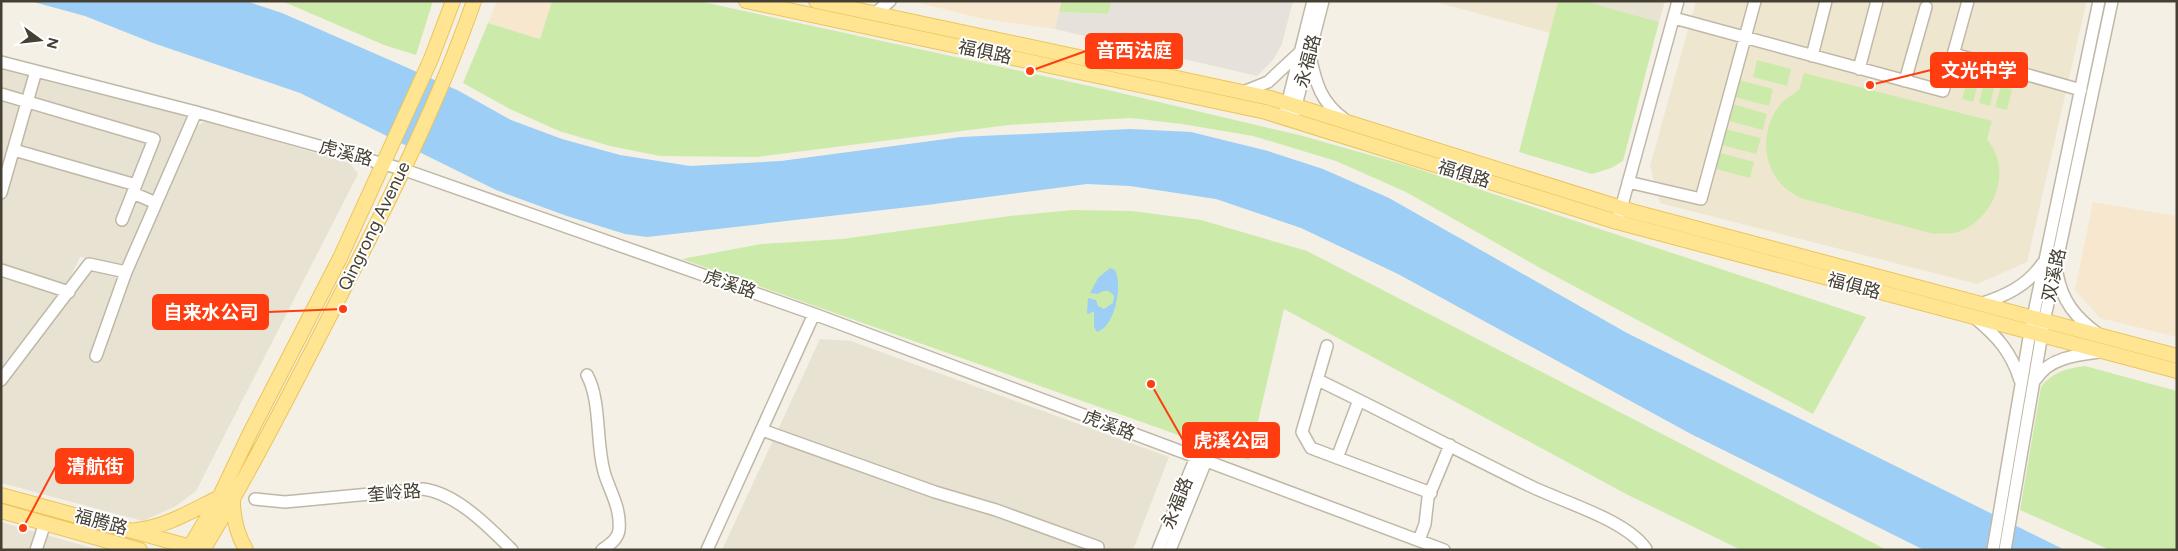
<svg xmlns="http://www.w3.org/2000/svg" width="2178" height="551" viewBox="0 0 2178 551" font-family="Figtree,'Noto Sans SC',sans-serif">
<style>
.residential{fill:#e8e2d2}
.commercial{fill:#f7e7ce}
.industrial{fill:#e6e1da}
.education{fill:#eee6ce}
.green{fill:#ccebab}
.water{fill:#9dcef5}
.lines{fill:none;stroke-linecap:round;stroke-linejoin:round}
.minor-casing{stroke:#c0b8a7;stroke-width:14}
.major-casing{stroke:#ebc55b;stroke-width:16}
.minor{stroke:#fff;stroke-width:11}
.major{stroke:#ffe492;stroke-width:14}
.labels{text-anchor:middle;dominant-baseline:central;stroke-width:4;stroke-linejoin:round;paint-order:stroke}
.street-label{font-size:18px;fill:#464034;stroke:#fff}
.leader{fill:none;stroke:#ff3d10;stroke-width:2}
.callout-dot{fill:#ff3d10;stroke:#fff;stroke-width:2}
.callout{fill:#ff3d10;stroke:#ff3d10;stroke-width:2}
.callout-label{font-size:19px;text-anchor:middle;font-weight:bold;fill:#fff}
</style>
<rect width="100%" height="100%" fill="#f4f0e5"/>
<!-- residential -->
<path class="residential" d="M1584,1H1665L1659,22Z
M1,57L46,69L191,118L125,265L80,257L68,282L1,373Z
M205,121L350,163L358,174L196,491L176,506L143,521L1,483V384L90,269L130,277L196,127Z
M820,339L851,341L1169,457L1133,550H722Z
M1,522L99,550H1Z"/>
<!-- commercial -->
<path class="commercial" d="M497,1H552L540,39L488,23Z
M911,1H1062L1055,29L984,19Z
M2093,202L2177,216V337L2100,318L2075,290Z"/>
<!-- industrial -->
<path class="industrial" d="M1112,1H1293L1282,44L1273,60L1257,76L1055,29L1059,12L1108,14Z"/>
<!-- education -->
<path class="education" d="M1432,1H1558L1550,33Z
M1696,1H2085L2086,4L2027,262L1977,284L1660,203L1650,166Z"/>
<!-- green -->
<path class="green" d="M282,1H433L416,55L384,45Z
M552,1H698L1108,90L1299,135L1409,166L1866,317L1813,414L1542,269L1406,192L1336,161L1253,136L1182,124L1131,118L1009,125L757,157L660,156L610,146L559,131L510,109L463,83L488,23L540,39Z
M1062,1H1112L1108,14L1059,12Z
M1558,1H1584L1659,22L1623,161L1611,168L1592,174L1519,152Z
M1757,60L1791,69L1787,86L1753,77Z
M1804,73L1992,121L1987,139C1990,143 1993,148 1995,152C2009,184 1987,225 1954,233C1948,234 1940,233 1934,234L1800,198C1794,194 1788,191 1783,186C1760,163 1761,125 1783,101C1788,97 1794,94 1799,90Z
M1968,77L1979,80L1973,102L1962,99Z
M1739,80L1773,89L1769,106L1735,97Z
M1984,82L1995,84L1990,106L1979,103Z
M2001,86L2012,89L2007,110L1995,107Z
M1733,104L1767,114L1763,130L1729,121Z
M1726,129L1761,138L1756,154L1722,145Z
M1720,153L1754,162L1750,178L1716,169Z
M1072,210L1132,211L1201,220L1307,251L1887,550H1741L1626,494L1284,309L1249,460L682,259L761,244L842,239L1010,216Z
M2085,366L2177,391V550H2110L2020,510L2041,387C2052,372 2068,368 2085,366Z"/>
<!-- water -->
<path class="water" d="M30,1H246L282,13L408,68L459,91L511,120L562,139L620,155L690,166L781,161L961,137L1130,129L1191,132L1268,151L1323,169L1389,198L1627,333L2065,550H1924L1691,434L1398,274L1301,228L1216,199L1130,186L1087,184L927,205L647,237L625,234L567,216L496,190L300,93L153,43L85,16Z
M1110,268L1115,270C1123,285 1115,327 1097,332L1094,327V311L1089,314L1087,313L1088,298L1096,300L1098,306L1104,309L1113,303L1114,296C1109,289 1104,290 1098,294L1090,293L1098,278Z"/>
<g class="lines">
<!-- minor casing -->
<g class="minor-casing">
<path id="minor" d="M874,14L890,1
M1674,18L1943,91L1968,1
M1954,54L2081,90
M1310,56C1316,84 1321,102 1344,119
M1812,56L1826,1
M1,62L196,112L402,169L814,314L1444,550
M1859,69L1877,1
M1905,81L1926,7
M1243,92L1268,82L1299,53
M1,94L154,139L122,220
M1294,113L1323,1
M1284,117L1313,1
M14,150L136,185
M1628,182L1701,199L1755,1
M1,193L36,71
M133,193L156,203
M1619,216L1678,1
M1,270L69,292
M2057,273C2062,301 2075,317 2098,334
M1980,304C2005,296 2027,286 2042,264
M1975,318C1998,337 2011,352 2020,380
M1327,346L1302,432L1311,448L1431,493
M96,356L126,272
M587,375C602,402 595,448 606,478C612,495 621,510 619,530C618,539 610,544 602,550
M2036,379C2049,358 2076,355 2099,352
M1,380L89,264L126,272L196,112
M1318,380C1388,414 1457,450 1526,484C1559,501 1626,519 1646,549
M762,430L935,492L996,510L1098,547
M1337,458L1359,400
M255,499L285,502L423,489C456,493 489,527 512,550
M1419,540L1425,524L1428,498L1450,445
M36,550L45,523
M707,550L814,314
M1158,550L1196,457
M1170,550L1206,461
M1993,550L2030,332L2099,1
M2005,550L2044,322L2112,1"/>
</g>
<!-- major casing -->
<g class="major-casing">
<path id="major" d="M746,1L1266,112L1617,222L2177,371
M816,1L1270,98L1631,211L2177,356
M1,495L198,549
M233,501C233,520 237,534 246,550
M1,511L140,550
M136,530C166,527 193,510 220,497
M188,550L220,496L249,435L340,258L431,59L453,1
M203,550C253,467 297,380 341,294C390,199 439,102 474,1"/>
</g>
<!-- minor -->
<use href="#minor" class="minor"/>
<!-- major -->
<use href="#major" class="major"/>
</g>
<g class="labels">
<!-- street labels -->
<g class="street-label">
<text transform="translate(985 52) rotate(12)">福俱路</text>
<text transform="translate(1308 61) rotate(-75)">永福路</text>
<text transform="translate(346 153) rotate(15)">虎溪路</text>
<text transform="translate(1464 174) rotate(17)">福俱路</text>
<text transform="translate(374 226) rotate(-64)">Qingrong Avenue</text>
<text transform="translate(2054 275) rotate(-78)">双溪路</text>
<text transform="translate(730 284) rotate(19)">虎溪路</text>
<text transform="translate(1854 286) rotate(15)">福俱路</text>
<text transform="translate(1109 425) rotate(21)">虎溪路</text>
<text transform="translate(394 493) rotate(-5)">奎岭路</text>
<text transform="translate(1177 503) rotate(-68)">永福路</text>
<text transform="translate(101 522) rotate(15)">福腾路</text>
</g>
</g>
<!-- callouts -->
<path class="leader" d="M1030 71L1086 51M1870 85L1931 70M343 309L268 312M1151 384L1183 440M23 528L56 466"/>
<g class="callout-dot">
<circle cx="1030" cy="71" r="5"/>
<circle cx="1870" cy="85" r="5"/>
<circle cx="343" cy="309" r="5"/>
<circle cx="1151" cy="384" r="5"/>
<circle cx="23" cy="528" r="5"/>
</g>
<g class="callout">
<rect x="1086" y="34" width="96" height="34" rx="5"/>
<rect x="1931" y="53" width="96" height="34" rx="5"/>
<rect x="153" y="295" width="115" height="34" rx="5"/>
<rect x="1183" y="423" width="96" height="34" rx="5"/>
<rect x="56" y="449" width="77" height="34" rx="5"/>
</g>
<g class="callout-label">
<text x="1134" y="57">音西法庭</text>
<text x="1979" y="77">文光中学</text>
<text x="211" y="319">自来水公司</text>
<text x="1231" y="447">虎溪公园</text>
<text x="95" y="473">清航街</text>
</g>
<!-- border -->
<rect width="2178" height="551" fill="none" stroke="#464034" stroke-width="5"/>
<!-- north arrow -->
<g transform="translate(40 40) rotate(105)" stroke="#ffffff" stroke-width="4" paint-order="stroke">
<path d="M0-4L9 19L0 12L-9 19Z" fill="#464034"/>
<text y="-8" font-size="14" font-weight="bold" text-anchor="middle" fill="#464034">N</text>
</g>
</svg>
